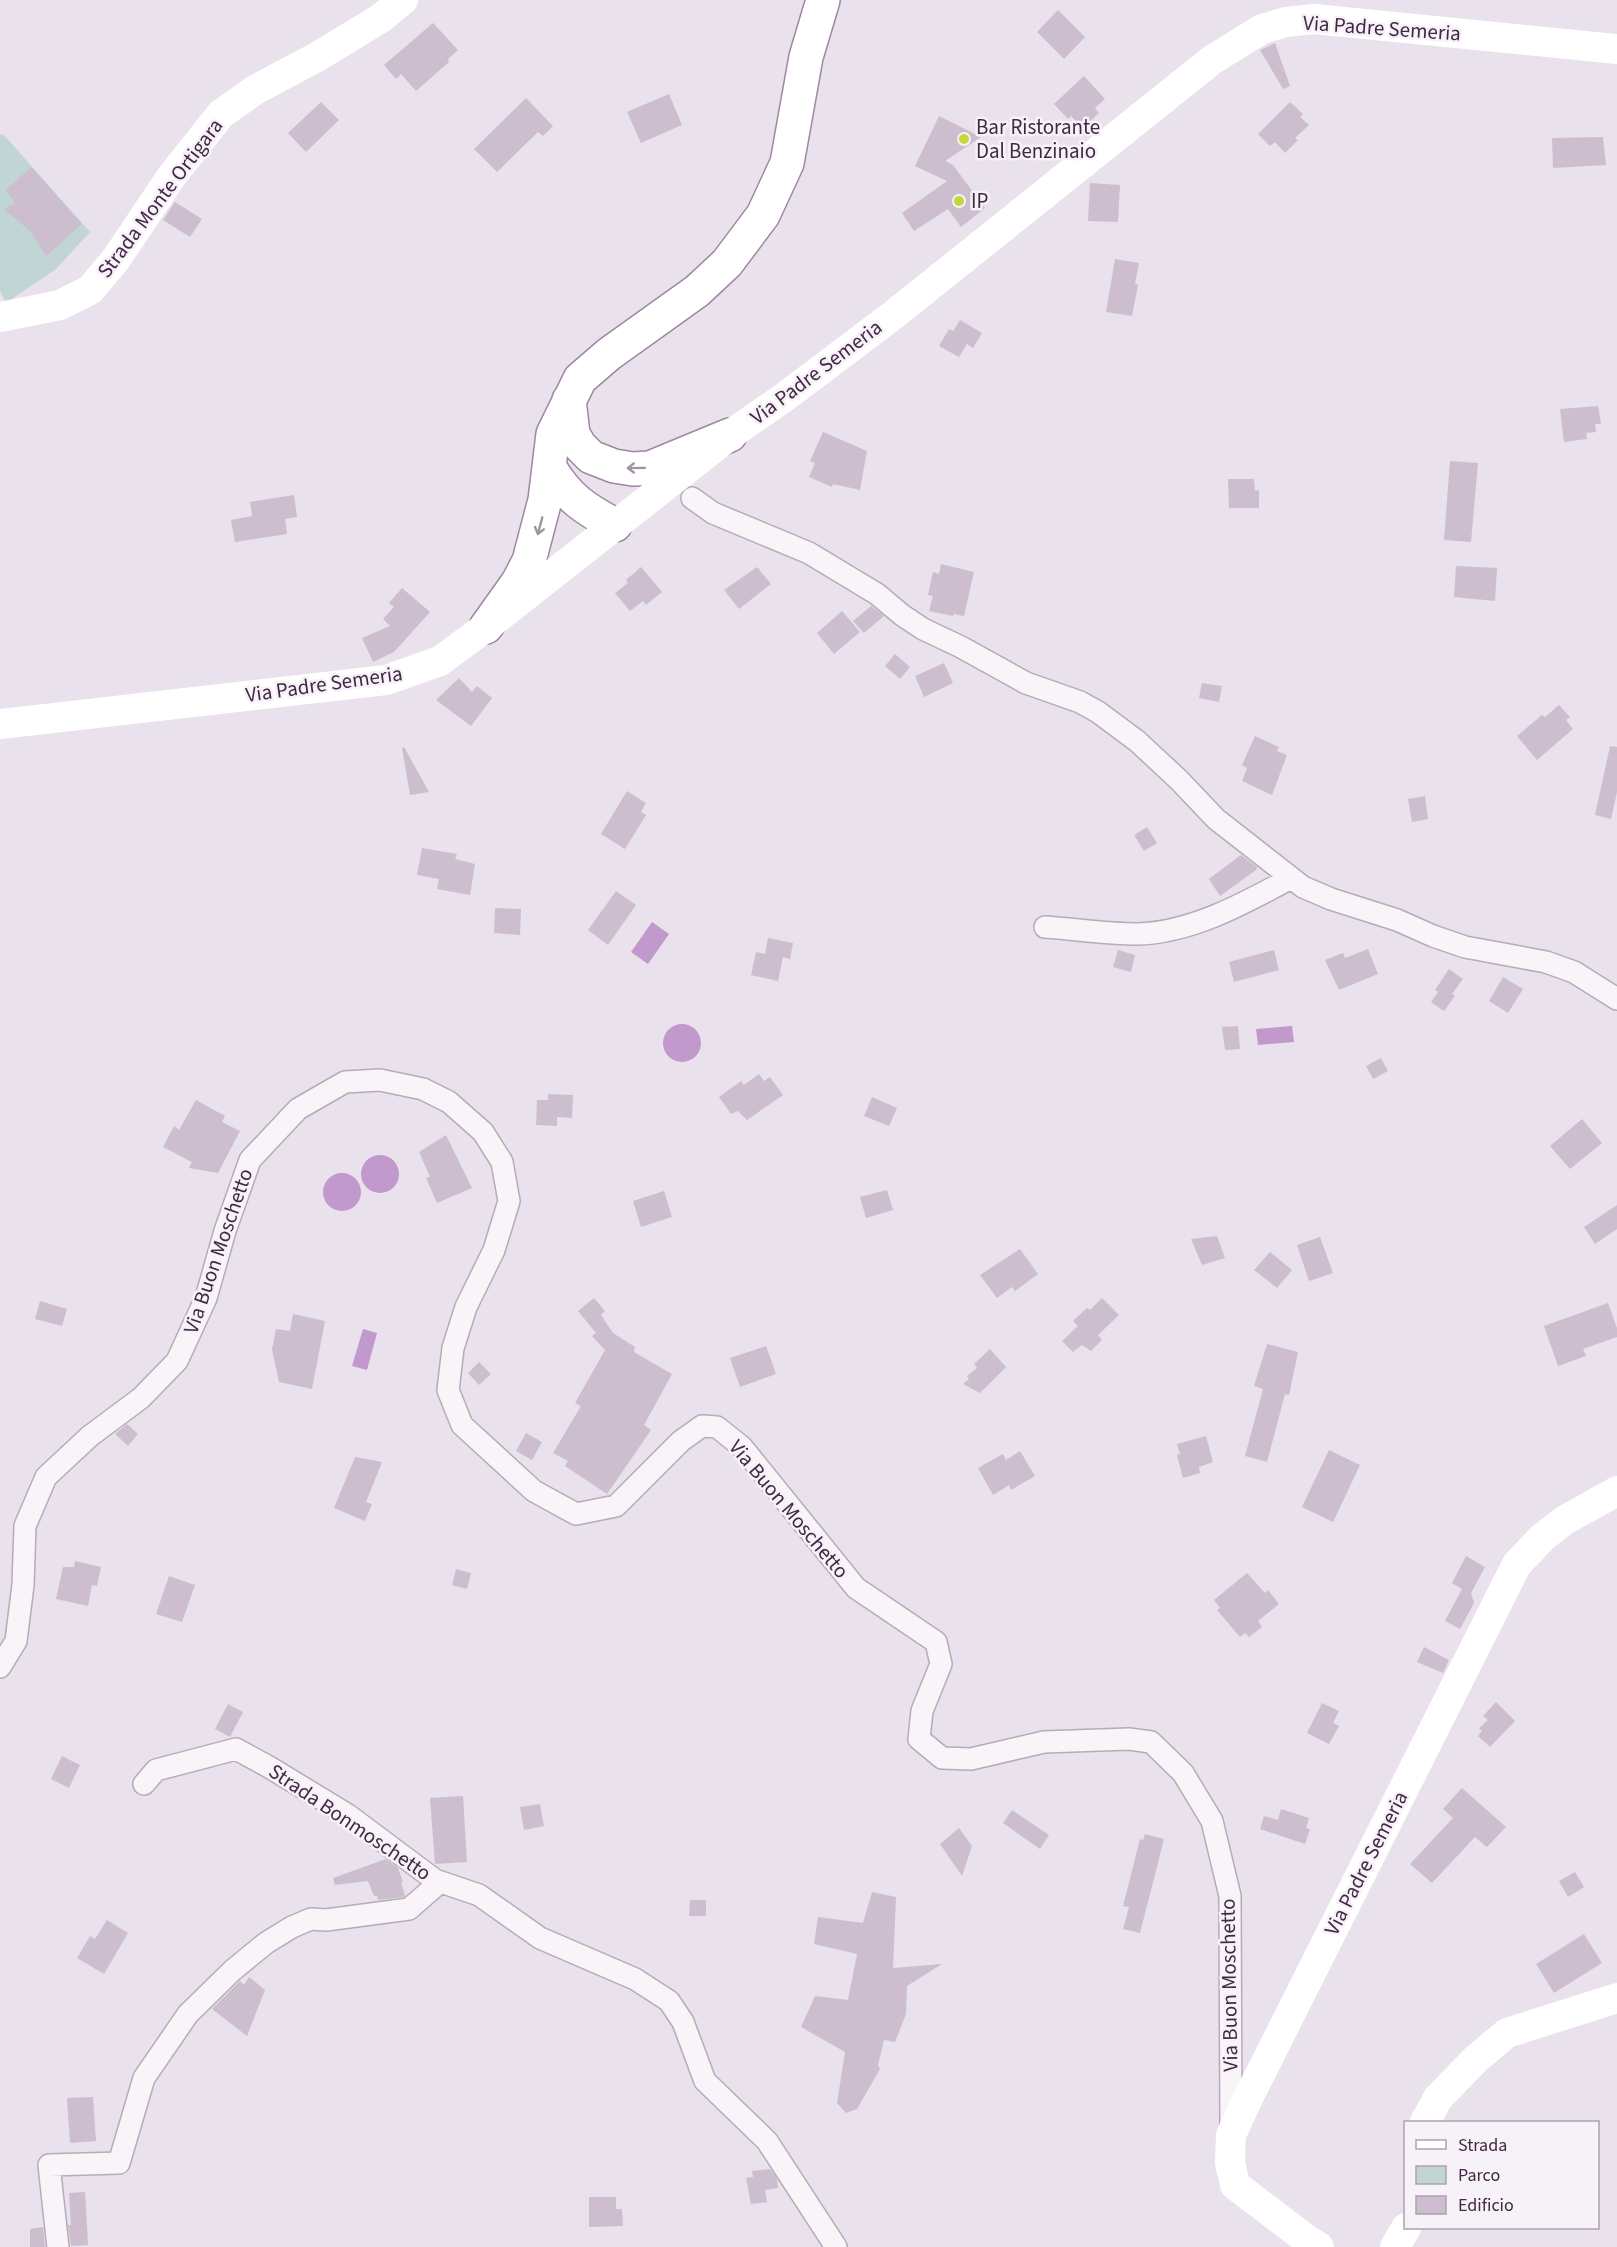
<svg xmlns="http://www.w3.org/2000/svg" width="1617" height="2247" viewBox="0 0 1617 2247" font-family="'Source Sans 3',sans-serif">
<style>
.green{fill:#c1d5d5}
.water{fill:#c299cd}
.building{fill:#ccbece}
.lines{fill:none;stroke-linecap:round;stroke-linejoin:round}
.street-casing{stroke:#b7aab9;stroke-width:24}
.highway-casing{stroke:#9f87a2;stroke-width:36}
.street{stroke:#f8f4f8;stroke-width:21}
.secondary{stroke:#fff;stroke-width:30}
.highway{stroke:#fff;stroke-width:33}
.oneway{stroke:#a094a2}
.poi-dot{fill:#c4d83e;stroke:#f7f1f8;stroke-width:2}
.labels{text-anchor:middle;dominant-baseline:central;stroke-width:5;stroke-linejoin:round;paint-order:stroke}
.street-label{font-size:21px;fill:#412844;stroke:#f7f1f8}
.poi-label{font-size:21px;fill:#412844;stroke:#f7f1f8;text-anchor:start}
</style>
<rect width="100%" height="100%" fill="#e9e1eb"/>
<!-- green -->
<path class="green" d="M3,134L90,232L56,269L6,303L0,291V135Z"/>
<!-- water -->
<path class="water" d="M652,922L669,934L648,964L631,952Z
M663 1043a19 19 0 1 1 38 0a19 19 0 1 1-38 0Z
M1292,1026L1294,1042L1258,1045L1256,1029Z
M361 1174a19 19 0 1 1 38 0a19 19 0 1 1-38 0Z
M323 1192a19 19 0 1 1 38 0a19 19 0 1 1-38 0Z
M363,1329L377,1333L367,1370L352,1366Z"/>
<!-- building -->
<path class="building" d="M1058,10L1085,37L1064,59L1037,32Z
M433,23L458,50L448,59L449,62L416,91L401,74L396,79L384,65Z
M1275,43L1290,86L1283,89L1260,50Z
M1084,76L1105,99L1095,108L1099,113L1083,128L1071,116L1068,119L1054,104Z
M669,94L682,125L641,143L627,112Z
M526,98L553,126L543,136L538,132L497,172L474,149Z
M321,102L339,120L306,152L288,133Z
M1290,102L1303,114L1300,117L1309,125L1295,138L1298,140L1285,153L1275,142L1270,146L1258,134Z
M939,116L981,137L945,161L953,165L985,208L961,227L948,209L914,231L902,213L947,181L915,166Z
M1603,137L1606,165L1553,168L1552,138Z
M31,167L82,224L46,256L31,232L4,209L15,203L6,190Z
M1090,183L1120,185L1118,222L1088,221Z
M175,202L202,219L190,237L163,220Z
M1115,259L1139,263L1135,284L1138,285L1132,316L1106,312Z
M960,320L982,333L973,348L967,344L959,357L939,346L949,329L953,331Z
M1598,406L1601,424H1595L1596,432L1586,433L1587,439L1564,442L1560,409Z
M823,432L867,451L860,490L833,484L832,487L809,477L815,463L810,461Z
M1450,461L1478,463L1471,542L1444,540Z
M1228,479H1254L1255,491L1259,490V508H1229Z
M294,495L297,517L285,519L287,534L235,542L231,520L252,516L250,502Z
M941,564L974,572L964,616L954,614L953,616L929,611L933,596L928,595L933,572L939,574Z
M1456,566L1497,568L1495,601L1454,597Z
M641,567L662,592L646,605L643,601L630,611L615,593L628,583L626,580Z
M757,567L771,584L739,609L724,590Z
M402,588L430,612L394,652L373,662L362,638L390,626L383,619L394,607L389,603Z
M871,606L884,616L864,633L853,621Z
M842,611L860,632L834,654L817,633Z
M895,654L910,667L900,679L885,666Z
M944,663L953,683L924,697L915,676Z
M459,678L472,692L477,686L492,698L471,726L436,700Z
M1202,683L1222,686L1219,702L1199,698Z
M1559,705L1570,717L1566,720L1573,729L1537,760L1517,736L1542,715L1545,717Z
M1255,736L1279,747L1277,751L1287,755L1272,795L1242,781L1247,768L1242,765Z
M1610,746L1617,747V792L1611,819L1595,815Z
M404,747L429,792L410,795L402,748Z
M627,791L646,803L641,812L646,815L625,849L601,834Z
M1425,796L1428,819L1412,822L1408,799Z
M1147,827L1157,843L1144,851L1134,835Z
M422,848L457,854L455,859L475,864L470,895L437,889L439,879L417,875Z
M1241,855L1257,867L1256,870L1220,896L1209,879Z
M616,891L636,905L608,945L588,930Z
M495,908L521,909L520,935L494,933Z
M768,938L793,943L790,959L783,957L778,981L751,975L756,952L765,954Z
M1368,949L1378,974L1339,990L1325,960L1343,953L1345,958Z
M1118,950L1135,955L1131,972L1113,967Z
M1274,950L1279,970L1234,982L1229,962Z
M1449,969L1463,979L1452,994L1455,996L1444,1011L1431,1002L1438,992L1435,990Z
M1503,977L1523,989L1508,1013L1489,1001Z
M1238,1026L1240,1049L1225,1050L1222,1027Z
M1381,1058L1388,1071L1373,1079L1366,1066Z
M759,1074L764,1081L770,1077L783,1095L747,1120L738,1111L731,1114L719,1097L741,1081L744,1085Z
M548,1094L573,1095L572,1118L557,1117V1126L536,1125L537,1100H548Z
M872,1097L897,1108L889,1126L864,1116Z
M196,1100L225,1116L222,1122L240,1131L218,1173L189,1168L192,1162L163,1147L174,1126L179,1130Z
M1582,1119L1602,1143L1570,1169L1550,1146Z
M446,1135L472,1188L437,1203L426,1178L430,1177L419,1152Z
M887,1190L893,1210L866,1218L860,1197Z
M664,1191L672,1217L641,1227L633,1201Z
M1617,1205V1229L1595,1244L1584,1227Z
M1217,1236L1225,1258L1202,1265L1191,1239Z
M1320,1237L1333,1273L1309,1281L1297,1245Z
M1020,1249L1038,1274L1015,1291L1012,1287L997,1298L980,1275Z
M1270,1252L1292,1270L1277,1288L1254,1270Z
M594,1298L605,1311L601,1315L613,1333L635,1347L634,1352L672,1374L644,1425L651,1430L607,1494L565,1466L568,1461L553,1453L581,1406L575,1403L605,1350L592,1336L596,1333L578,1311Z
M1102,1298L1119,1315L1098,1335L1102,1340L1091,1351L1082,1345L1073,1352L1062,1341L1078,1326L1073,1321L1087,1308L1090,1310Z
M40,1301L67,1309L62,1326L35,1319Z
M1608,1303L1617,1328V1337L1583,1349L1586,1356L1558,1366L1544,1326Z
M293,1314L325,1321L312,1389L279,1382L272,1349L276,1329L290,1331Z
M1267,1344L1298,1352L1289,1395L1285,1394L1267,1462L1245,1456L1263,1389L1254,1386Z
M766,1346L776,1374L740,1387L730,1358Z
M990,1349L1006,1367L980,1393L963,1384L969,1379L967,1376L977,1368L974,1364Z
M479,1362L491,1374L479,1385L468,1373Z
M127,1424L138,1434L128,1446L115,1434Z
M526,1433L542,1442L532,1460L516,1451Z
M1206,1436L1213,1462L1199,1467L1200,1473L1183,1478L1177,1455L1180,1454L1177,1444Z
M1329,1450L1360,1465L1333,1522L1302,1507Z
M1020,1451L1035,1476L1011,1490L1009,1485L993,1495L978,1468L1003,1454L1006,1460Z
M355,1457L382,1462L366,1502L372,1504L365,1521L334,1508Z
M1466,1556L1485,1567L1471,1593L1474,1603L1460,1629L1445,1621L1462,1589L1452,1583Z
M75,1561L101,1567L97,1586L92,1585L88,1606L56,1599L63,1567H74Z
M456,1569L471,1573L467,1589L452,1585Z
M1247,1573L1265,1593L1268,1590L1279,1604L1258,1621L1262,1627L1249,1637L1245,1633L1240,1637L1217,1610L1220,1608L1214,1600Z
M169,1576L195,1585L182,1622L156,1614Z
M1424,1647L1449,1660L1443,1673L1417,1662Z
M1496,1702L1515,1721L1490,1747L1478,1736L1482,1731L1479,1728L1488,1720L1483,1716Z
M1322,1703L1339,1711L1333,1723L1339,1726L1329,1744L1307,1733Z
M228,1704L243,1712L230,1737L215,1729Z
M62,1756L80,1765L69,1788L51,1779Z
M1462,1788L1506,1827L1487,1847L1475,1837L1432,1883L1410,1864L1453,1818L1443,1809Z
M463,1796L467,1862L435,1864L430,1798Z
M540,1804L544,1826L524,1830L520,1807Z
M1281,1809L1309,1818L1306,1828L1310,1829L1305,1844L1260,1829L1264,1816L1278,1820Z
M1012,1810L1049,1835L1040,1849L1003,1823Z
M959,1828L972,1846L962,1876L940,1844Z
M1145,1834L1164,1839L1140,1933L1123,1929L1129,1907L1123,1906L1140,1839L1143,1840Z
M386,1859L398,1868L403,1882H401L405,1896L404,1897L378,1900L377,1896H374L368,1881L335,1885L333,1878Z
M1575,1872L1584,1887L1568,1897L1559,1881Z
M872,1892L896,1897L893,1968L942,1964L907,1986L906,2014L895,2042L884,2040L878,2065L880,2069L857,2109L846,2113L837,2103L845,2052L801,2027L815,1996L848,2000L857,1954L814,1944L818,1917L863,1923Z
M690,1900H706V1916H689Z
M107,1920L128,1933L104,1974L77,1958L90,1936L95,1939Z
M1584,1934L1602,1963L1554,1993L1536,1964Z
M249,1977L265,1990L247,2036L212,2009L240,1981L244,1985Z
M93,2097L96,2141L70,2143L67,2098Z
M770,2169L777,2179L778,2188L765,2190L767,2202L751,2204L746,2178L753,2177L752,2171Z
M85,2192L88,2245L71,2246L68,2225H71L69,2193Z
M589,2197H616V2209H622L623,2226L589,2227Z
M43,2227L45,2247H30V2229Z"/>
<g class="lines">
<!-- street casing -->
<g class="street-casing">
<path id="street" d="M692,498L713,513L809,553L877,594L902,615L923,629L961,647L1026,683L1080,702L1098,712L1137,741L1179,780L1216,819L1303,887L1331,899L1397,920L1433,936L1465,947L1546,962L1574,972L1617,999
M1045,927C1075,929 1106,934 1137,934C1191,933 1245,903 1291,878
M0,1667L16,1641L23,1585L25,1526L46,1477L90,1436L141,1398L177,1361L206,1298L225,1231L250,1160L298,1109L345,1082L380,1080L423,1089L449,1102L483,1132L502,1162L509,1201L494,1250L466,1307L453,1348L448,1390L462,1425L534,1491L576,1514L616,1506L681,1441L702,1426L717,1427L742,1447L856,1588L936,1642L941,1664L922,1711L919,1739L942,1758L971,1759L1044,1742L1129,1739L1151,1742L1183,1773L1212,1821L1230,1896L1231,2129
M144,1784L156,1770L236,1749L269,1767L348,1815L435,1880L479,1895L540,1938L635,1979L669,2001L683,2022L705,2081L767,2141L836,2247
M58,2247L49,2165L119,2163L144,2078L188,2014L233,1970L266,1943L292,1927L311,1919L326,1920L409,1909L440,1882"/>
</g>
<!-- highway casing -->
<g class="highway-casing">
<path id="highway" d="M569,400L573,434L580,446L591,457L614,466L633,469L650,468L730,435
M550,468C568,498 585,509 615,525
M486,627L518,582L529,561L545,500L553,434L580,379L609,354L697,291L727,263L763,215L787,163L806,57L823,0"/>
</g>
<!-- street -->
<use href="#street" class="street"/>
<!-- secondary -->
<path class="secondary" d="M0,317L60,305L90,290L116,259L171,177L221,114L255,90L317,57L381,18L403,0
M0,724L386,680L440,661L486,627L730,435L786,396L892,316L1212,60L1262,29L1286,22L1314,19L1617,49
M1425,2122L1438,2098L1476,2059L1507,2033L1617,1998
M1319,2247L1306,2239L1235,2185L1230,2163L1231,2135L1247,2100L1517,1564L1543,1537L1565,1520L1617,1491
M1395,2247L1406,2228"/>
<!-- highway -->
<use href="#highway" class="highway"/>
</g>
<!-- one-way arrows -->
<defs><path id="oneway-shaft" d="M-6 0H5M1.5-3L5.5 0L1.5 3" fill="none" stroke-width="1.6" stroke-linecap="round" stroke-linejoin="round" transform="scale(1.5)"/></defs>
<g class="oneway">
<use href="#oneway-shaft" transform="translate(636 468) rotate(179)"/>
<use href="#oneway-shaft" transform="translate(540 526) rotate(105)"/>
</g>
<!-- markers -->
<g class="poi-dot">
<circle cx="964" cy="139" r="6"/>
<circle cx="959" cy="201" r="6"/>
</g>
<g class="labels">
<!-- street labels -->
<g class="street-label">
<text transform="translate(1382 28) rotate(4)">Via Padre Semeria</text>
<text transform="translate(160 198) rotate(-53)">Strada Monte Ortigara</text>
<text transform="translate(816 372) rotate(-37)">Via Padre Semeria</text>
<text transform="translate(324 684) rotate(-8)">Via Padre Semeria</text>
<text transform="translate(218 1251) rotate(-71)">Via Buon Moschetto</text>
<text transform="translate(789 1509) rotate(50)">Via Buon Moschetto</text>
<text transform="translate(350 1822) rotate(34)">Strada Bonmoschetto</text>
<text transform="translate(1366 1863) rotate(-63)">Via Padre Semeria</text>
<text transform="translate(1229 1985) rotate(-91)">Via Buon Moschetto</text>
</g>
<!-- poi labels -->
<g class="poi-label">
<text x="976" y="127">Bar Ristorante<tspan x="976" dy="24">Dal Benzinaio</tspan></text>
<text x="971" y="201">IP</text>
</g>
</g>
<!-- legend -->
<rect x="1404" y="2121" width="195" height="108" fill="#f7f1f8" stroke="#aea1b0" stroke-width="1.5"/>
<rect x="1416" y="2140" width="30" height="9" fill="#ffffff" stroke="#aea1b0" stroke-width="1.5"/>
<text x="1458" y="2151" font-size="18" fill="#412844">Strada</text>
<rect x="1416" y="2166" width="30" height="18" fill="#c1d5d5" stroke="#aea1b0" stroke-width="1.5"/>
<text x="1458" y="2181" font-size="18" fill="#412844">Parco</text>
<rect x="1416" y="2196" width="30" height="18" fill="#ccbece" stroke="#aea1b0" stroke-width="1.5"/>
<text x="1458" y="2211" font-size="18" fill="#412844">Edificio</text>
</svg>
